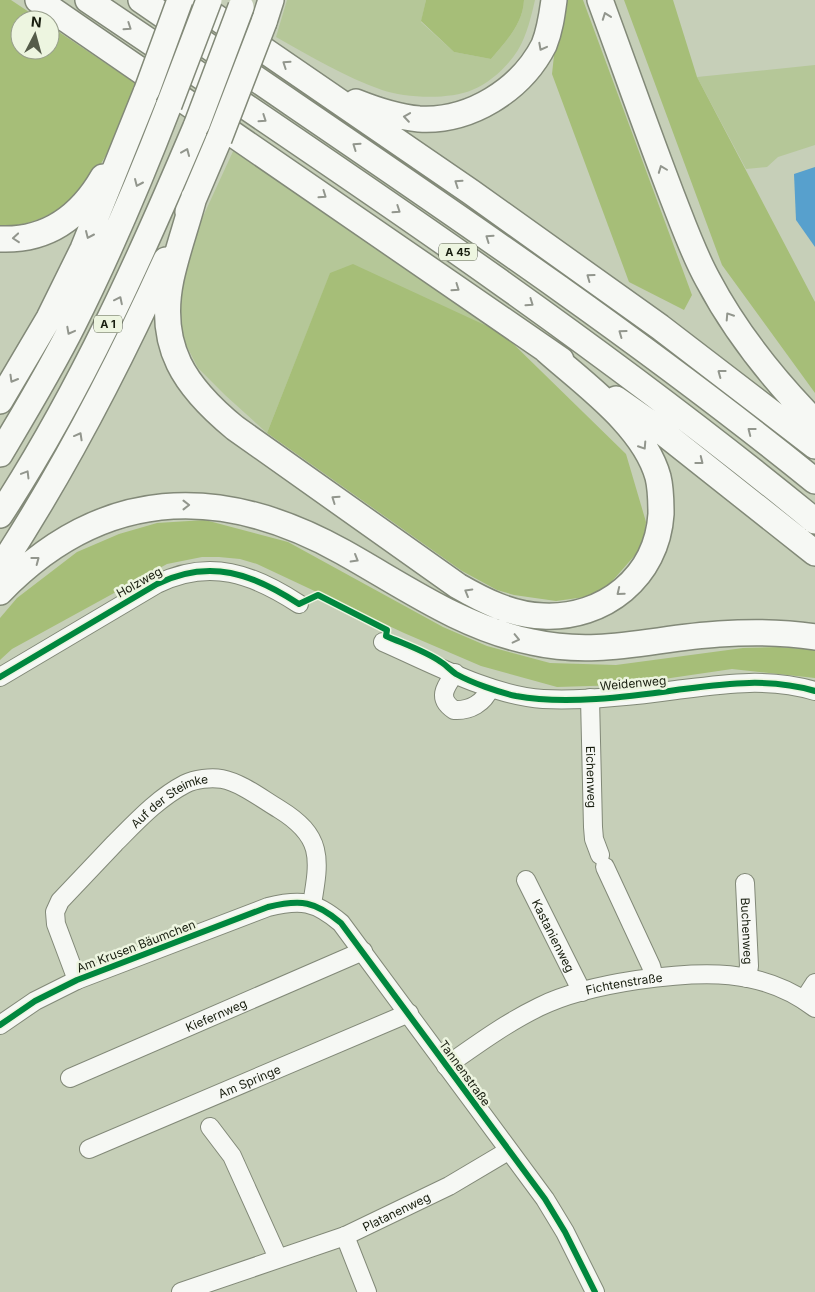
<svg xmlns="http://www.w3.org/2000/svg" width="815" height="1292" viewBox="0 0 815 1292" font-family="Inter,sans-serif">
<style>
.green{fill:#b5c798}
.forest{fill:#a6be78}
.water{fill:#57a0cd}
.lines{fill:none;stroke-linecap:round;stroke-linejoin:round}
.minor-casing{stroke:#828978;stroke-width:20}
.highway-casing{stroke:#828978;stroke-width:28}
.minor{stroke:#f6f8f4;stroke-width:18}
.highway{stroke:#f6f8f4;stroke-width:25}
.highway-bridge-casing{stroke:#828978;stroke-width:28;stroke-linecap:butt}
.highway-bridge{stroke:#f6f8f4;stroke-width:25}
.cycleway-casing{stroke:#edf5e0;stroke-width:9}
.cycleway{stroke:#00873e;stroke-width:6}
.oneway{stroke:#92968d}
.labels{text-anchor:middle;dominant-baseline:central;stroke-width:5;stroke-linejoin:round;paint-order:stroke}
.shield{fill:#edf5e0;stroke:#585e4e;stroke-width:1}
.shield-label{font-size:11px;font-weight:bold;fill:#181e0f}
.street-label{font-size:12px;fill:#181e0f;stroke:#edf5e0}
</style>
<rect width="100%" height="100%" fill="#c6cfb8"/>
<!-- green -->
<path class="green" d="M287,0H426L421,22L454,52L491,59C506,41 523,24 524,0H535C531,17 527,35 518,50C508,66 490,83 472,90C449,100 405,98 382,90C345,77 310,56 276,37Z
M815,65V145L778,157L767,167L746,169L697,77Z
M235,147L502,333L330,274L267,433L225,395L198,368L183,339L178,311L189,247Z"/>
<!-- forest -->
<path class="forest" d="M0,0H11L41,20H20V50H50V26L135,83C115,150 81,224 0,227Z
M426,0H524C523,24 506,41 491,59L454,52L421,21Z
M560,0H583L692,295L684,310L629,282L552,74Z
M624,0H673L697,77L815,302V393L722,265Z
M353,264L502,333L626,454L646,522L643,546L600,595L556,601L514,595L497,590L462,571L267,433L330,273Z
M205,520L288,542L443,627L487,646L550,663L616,665L743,648L779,647L815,650V678L732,669L623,685L557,687L481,666L404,633L257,564L240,559L219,557H202L167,564L12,649L0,660V618L17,598L77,552L119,534L157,523Z"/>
<!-- water -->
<path class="water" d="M815,167V247L796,220L794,174Z"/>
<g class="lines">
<!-- minor casing -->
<g class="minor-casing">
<g id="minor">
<path d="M383,642C431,663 492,696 543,699C587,701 633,696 676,690C723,684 768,677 815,691"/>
<path d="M455,673C446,686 436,698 454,710C470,711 484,703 490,688"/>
<path d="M0,677L157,584C210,558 253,574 299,604"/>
<path id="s1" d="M590,698L593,827L594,839L600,855"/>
<path d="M605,867L651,966L654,977"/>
<path id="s2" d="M526,880L582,992"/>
<path id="s3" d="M745,883L749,966L747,978"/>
<path id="s4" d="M77,980L56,924L55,912L60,901C78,882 97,862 115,843C136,822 158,798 185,784C195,779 211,777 222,779C242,783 262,799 279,809C323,836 320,858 312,904"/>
<path d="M804,1000L815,983"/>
<path d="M0,1025L35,1001L77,980L268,907C301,899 315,901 341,923L545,1199L565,1232L595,1292"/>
<path id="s5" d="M446,1066C476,1045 506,1023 539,1007C569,992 604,985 637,980C700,971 762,967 815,1008"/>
<path id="s6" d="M70,1078L363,951"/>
<path d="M210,1127L232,1156L278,1258"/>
<path id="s7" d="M89,1149L409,1013"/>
<path d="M345,1236L367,1292"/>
<path id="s8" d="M181,1292L345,1236L449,1186L508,1151"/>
</g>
</g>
<!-- highway casing -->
<g class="highway-casing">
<path id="highway" d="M38,0L561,360
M88,0C335,167 584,331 815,521
M141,0C368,157 600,307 815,481
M191,0L471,192L660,327L815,446
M600,0C624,65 647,131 672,196C683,224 693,253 708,280C736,333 773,379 815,422
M264,22L271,0
M356,102C376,110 397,117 419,119C470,122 521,90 544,45C550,30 552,15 554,0
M194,197C187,224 177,251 171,279C157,347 185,387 235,428L458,586C484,601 512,615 543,616C604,619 657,577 661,514C661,502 661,489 658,477C644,426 584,384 547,351
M188,212L219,139
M0,239C47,241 80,217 103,177
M616,399L656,427L815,553
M0,401L49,318L83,249L147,90
M0,454C25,412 51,369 73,325C109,253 140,180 169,105
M0,515C80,392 140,259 197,124
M0,568C64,470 118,366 166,260
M0,592C102,487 219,483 343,552C404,586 462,628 532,642C599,657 653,638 719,634C751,632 784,632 815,637"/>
</g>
<!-- minor -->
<use href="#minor" class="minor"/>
<!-- highway -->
<use href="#highway" class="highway"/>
<!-- highway-bridge casing -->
<g class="highway-bridge-casing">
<path id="highway-bridge" d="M147,90L180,0
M169,105L209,0
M197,124L241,7
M219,139L264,22"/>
</g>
<!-- highway-bridge -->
<use href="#highway-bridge" class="highway-bridge"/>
<!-- cycleway casing -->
<g class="cycleway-casing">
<path id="cycleway" d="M0,677L157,584C210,558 253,574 299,604L318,595L387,630L386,636C404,644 425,651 441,662C446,665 450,670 456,674C472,683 498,692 516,696C564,705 628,697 676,690C723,684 768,677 815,691
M0,1025L35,1001L77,980L268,907C301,899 315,901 341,923L545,1199L565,1232L595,1292"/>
</g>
<!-- cycleway -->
<use href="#cycleway" class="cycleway"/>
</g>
<!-- one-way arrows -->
<defs><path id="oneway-chevron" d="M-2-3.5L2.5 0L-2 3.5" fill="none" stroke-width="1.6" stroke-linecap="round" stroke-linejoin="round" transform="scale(1.25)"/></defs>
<g class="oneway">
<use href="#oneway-chevron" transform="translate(606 16) rotate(-110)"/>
<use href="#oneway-chevron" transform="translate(128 27) rotate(34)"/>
<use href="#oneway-chevron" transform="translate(542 47) rotate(118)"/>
<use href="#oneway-chevron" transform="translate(286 64) rotate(-146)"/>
<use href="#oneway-chevron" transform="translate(407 117) rotate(-172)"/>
<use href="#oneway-chevron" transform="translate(263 119) rotate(34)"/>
<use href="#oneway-chevron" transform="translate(356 146) rotate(-145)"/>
<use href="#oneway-chevron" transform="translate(186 152) rotate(-67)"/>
<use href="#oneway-chevron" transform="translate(662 169) rotate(-111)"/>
<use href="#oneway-chevron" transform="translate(138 183) rotate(114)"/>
<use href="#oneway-chevron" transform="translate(458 183) rotate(-146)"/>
<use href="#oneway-chevron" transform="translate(323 195) rotate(35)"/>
<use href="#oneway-chevron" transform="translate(397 210) rotate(34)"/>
<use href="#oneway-chevron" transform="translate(89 235) rotate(114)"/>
<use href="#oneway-chevron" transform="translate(16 238) rotate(175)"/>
<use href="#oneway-chevron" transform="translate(489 238) rotate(-145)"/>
<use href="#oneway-chevron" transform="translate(590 277) rotate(-144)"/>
<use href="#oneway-chevron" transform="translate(456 288) rotate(35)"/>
<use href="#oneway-chevron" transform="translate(119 300) rotate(-64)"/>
<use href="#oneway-chevron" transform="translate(530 303) rotate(35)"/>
<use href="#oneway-chevron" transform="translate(729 316) rotate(-123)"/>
<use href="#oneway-chevron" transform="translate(70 331) rotate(118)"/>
<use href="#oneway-chevron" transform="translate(622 333) rotate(-144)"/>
<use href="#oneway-chevron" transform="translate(721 373) rotate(-143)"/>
<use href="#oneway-chevron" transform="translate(13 379) rotate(120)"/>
<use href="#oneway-chevron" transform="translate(751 431) rotate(-142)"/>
<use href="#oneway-chevron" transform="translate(79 436) rotate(-61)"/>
<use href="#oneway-chevron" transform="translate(643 446) rotate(57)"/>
<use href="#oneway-chevron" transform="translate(700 461) rotate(38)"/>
<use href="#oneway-chevron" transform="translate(26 474) rotate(-59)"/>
<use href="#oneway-chevron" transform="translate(335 499) rotate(-145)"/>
<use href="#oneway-chevron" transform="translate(186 505)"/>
<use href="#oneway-chevron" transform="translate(355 559) rotate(30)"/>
<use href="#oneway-chevron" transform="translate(36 560) rotate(-37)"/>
<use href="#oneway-chevron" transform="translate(468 592) rotate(-150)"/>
<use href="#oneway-chevron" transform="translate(620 592) rotate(141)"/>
<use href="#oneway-chevron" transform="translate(516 639) rotate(13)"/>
</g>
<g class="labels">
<!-- shield labels -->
<g class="shield">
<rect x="439" y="243.5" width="38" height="17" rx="4"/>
<rect x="94" y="315.5" width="28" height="17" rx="4"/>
</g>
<g class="shield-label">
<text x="458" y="252">A 45</text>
<text x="108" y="324">A 1</text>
</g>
<!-- street labels -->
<g class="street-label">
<text transform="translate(139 582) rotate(-29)">Holzweg</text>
<text transform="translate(633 683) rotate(-5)">Weidenweg</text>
<text stroke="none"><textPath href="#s1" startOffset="79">Eichenweg</textPath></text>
<text stroke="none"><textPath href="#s4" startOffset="234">Auf der Steimke</textPath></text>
<text stroke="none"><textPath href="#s3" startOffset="48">Buchenweg</textPath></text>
<text stroke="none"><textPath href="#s2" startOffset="62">Kastanienweg</textPath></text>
<text transform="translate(136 946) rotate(-21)">Am Krusen Bäumchen</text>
<text stroke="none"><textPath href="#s5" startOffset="199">Fichtenstraße</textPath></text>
<text stroke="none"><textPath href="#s6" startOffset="159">Kiefernweg</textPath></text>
<text transform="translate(465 1073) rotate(54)">Tannenstraße</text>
<text stroke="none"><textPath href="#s7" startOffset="174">Am Springe</textPath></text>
<text stroke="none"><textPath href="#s8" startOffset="230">Platanenweg</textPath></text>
</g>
</g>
<!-- north arrow -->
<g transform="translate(35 35) rotate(6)"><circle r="24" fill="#edf5e0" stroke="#989f8c"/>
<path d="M0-4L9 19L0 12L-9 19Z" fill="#555c4a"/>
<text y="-8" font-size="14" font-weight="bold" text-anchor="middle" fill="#181e0f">N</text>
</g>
</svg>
